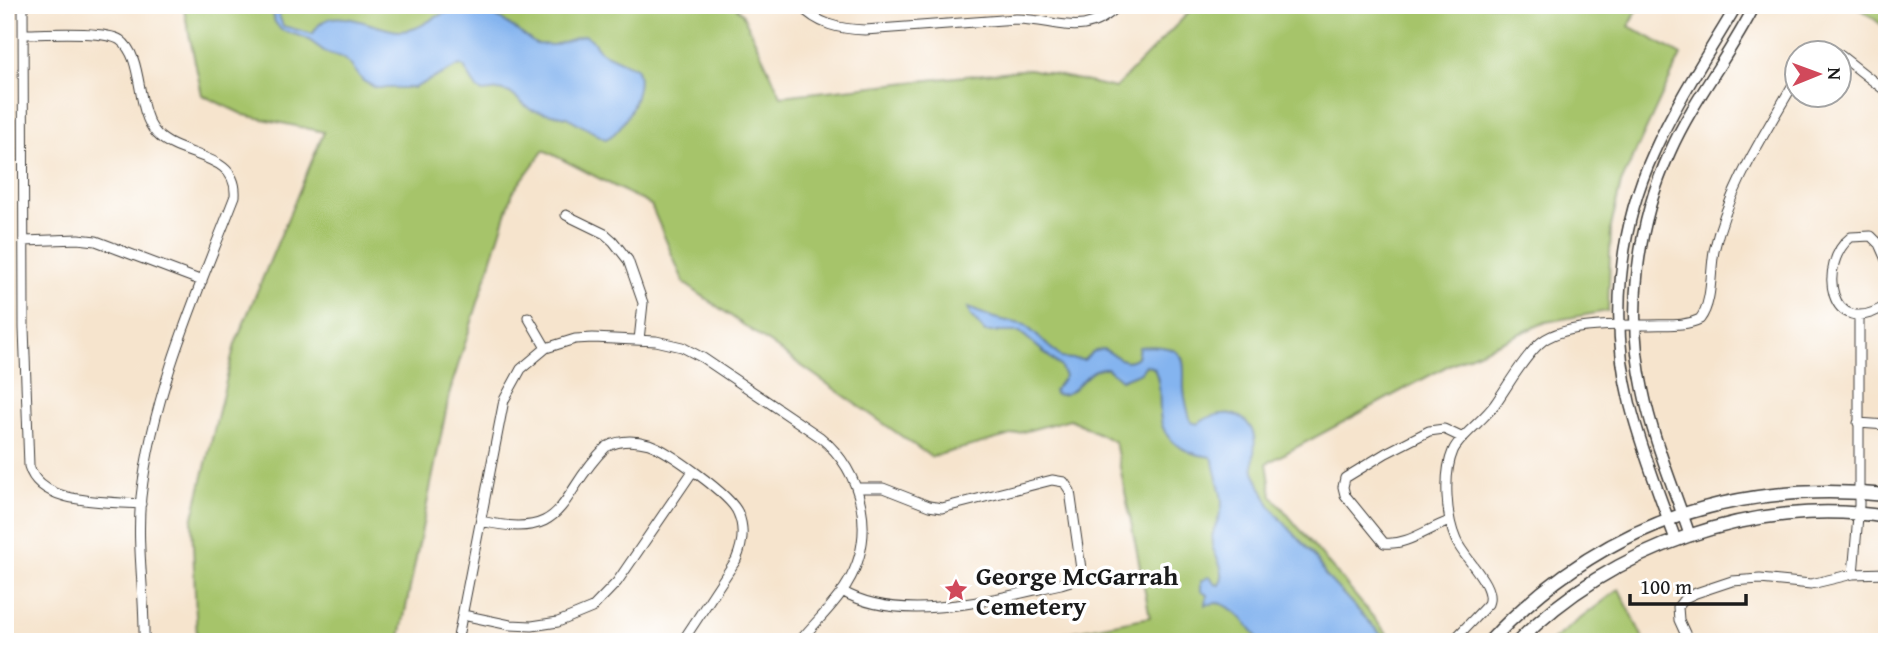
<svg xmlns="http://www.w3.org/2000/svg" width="1892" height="647" viewBox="0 0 1892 647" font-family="'Gentium Book Plus',serif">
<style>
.green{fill:#a6c46b;stroke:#617044;stroke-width:2}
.water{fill:#84b4ef;stroke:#506886;stroke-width:2}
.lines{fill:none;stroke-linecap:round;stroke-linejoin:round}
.minor-casing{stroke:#3d3a37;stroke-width:11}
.tertiary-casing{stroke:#3d3a37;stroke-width:13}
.secondary-casing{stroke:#3d3a37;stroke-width:15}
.minor{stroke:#fff;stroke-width:9}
.tertiary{stroke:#fff;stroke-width:10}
.secondary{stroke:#fff;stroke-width:12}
.labels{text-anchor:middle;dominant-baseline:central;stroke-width:7;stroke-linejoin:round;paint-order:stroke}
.poi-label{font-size:26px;font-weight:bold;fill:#1c1c1c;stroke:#fff;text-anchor:start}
</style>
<rect width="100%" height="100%" fill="#fff"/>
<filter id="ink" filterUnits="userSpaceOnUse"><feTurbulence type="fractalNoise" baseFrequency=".0143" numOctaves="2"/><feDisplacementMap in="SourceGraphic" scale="14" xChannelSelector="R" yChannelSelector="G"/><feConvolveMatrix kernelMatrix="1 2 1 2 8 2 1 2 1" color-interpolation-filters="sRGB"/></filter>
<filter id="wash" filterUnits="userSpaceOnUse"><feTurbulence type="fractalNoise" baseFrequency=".00686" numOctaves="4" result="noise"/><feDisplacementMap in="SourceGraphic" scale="28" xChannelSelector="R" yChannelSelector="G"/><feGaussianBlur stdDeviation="1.57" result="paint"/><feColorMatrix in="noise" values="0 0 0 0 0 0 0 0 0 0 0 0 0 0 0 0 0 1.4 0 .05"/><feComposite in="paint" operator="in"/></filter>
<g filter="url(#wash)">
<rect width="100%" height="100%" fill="#f6e4cd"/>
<!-- green -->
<path class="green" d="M183,5H733L742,13L781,96L1030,69L1115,88L1196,5H1639L1629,26L1681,55L1621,183L1611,227L1608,311L1546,322L1451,364L1267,463L1272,496L1394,642H1019L1150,617L1115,442L1070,419L931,457L684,283L651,205L544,150L513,192L450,391L399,642H197L192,521L235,344L324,132L244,115L202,95Z
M1856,5H1887V29Z
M1619,589L1645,642H1550Z"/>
<!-- water -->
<path class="water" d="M270,5H275L283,26L313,34C328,0 372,29 399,31C419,32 430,17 448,12C459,8 475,9 486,12C501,16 522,35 536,44L553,45L585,35L591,39L601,52L636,68C647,86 623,134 605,139L567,117L531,110L510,93L500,90L483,92L477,89L464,67L460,65L414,88H376L363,81L349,63L341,57L327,53L306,38L281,30L275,22Z
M968,308L994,318L1025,325L1062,358L1084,360L1092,352L1103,349C1116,354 1124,367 1137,357L1139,347C1147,346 1154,346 1162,347C1190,351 1183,367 1184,389C1185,400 1188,412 1191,422L1198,424C1209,415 1229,409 1243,419C1265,437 1248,458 1255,474C1260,485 1265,498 1272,508C1288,531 1314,549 1325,575L1388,642H1259C1254,630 1232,604 1217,603C1214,603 1210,604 1206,605L1207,595L1201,591V581L1210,576L1215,584L1219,585C1228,572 1215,558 1212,545C1210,529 1222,518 1222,503C1222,489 1214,474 1213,460L1211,457C1185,454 1160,441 1160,411C1159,395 1161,384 1154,368L1146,365L1141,372L1121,380L1107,368C1083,366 1078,400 1055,394L1054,391L1065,376L1060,366L1020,332H985L971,316Z"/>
</g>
<g filter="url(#ink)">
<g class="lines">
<!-- minor casing -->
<g class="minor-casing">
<path id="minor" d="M23,5L24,328L29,466C40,506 107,501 141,504
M800,5C818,25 840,29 865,30L1016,19C1058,19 1083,41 1119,5
M23,34C43,34 104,30 120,40C145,58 134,109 157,134C181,159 238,152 235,196C197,294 153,391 141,497C136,546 145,593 144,642
M1815,52L1821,50L1835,52
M1840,55L1887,92
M566,215L605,234L613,241L628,260L643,303L639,340
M24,241L78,239L96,241L202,281
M1887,262L1879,244L1871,236L1851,237C1817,263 1828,343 1887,305
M528,317L546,348
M1858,423L1887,425
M481,521C571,542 557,494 606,447C619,440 635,440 649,444C667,450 731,495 738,513C745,529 743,544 736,560L682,642
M1450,521C1428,528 1407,546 1384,543L1345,495L1343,487L1345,478L1386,453L1429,431L1444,429L1463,438
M1853,574L1859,505V316
M842,591C901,626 998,598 1061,584L1074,580L1081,569L1070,491L1064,482L1052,480L942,508L929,506L883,488H858
M463,615L510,625L532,626L558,622L592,608L617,582L693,471
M457,642L504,400L521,369L546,348L575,339L593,338L656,341L682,347L703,358L820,437C863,472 877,535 847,584C835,605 815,622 799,642
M1452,642L1488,604C1496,585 1463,558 1456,540C1446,517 1443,474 1453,451C1458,438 1485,419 1495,404C1509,384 1522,360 1539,344C1561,323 1619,325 1647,325C1665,324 1684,327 1700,319C1713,302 1710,272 1714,251C1728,188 1766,132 1798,76
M1689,642L1679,620L1678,607L1685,598L1696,593L1732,581L1760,579L1811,584L1853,574L1887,573"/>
</g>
<!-- tertiary casing -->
<g class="tertiary-casing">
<path id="tertiary" d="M1690,536C1674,488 1653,440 1643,390C1626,312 1637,224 1670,152C1693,100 1730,55 1755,5
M1676,541C1660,496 1642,451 1630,404C1610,323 1618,231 1653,154C1676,102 1708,54 1737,5"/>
</g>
<!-- secondary casing -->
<g class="secondary-casing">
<path id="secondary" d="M1489,642C1597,526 1730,479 1887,495
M1518,642C1610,547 1756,496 1887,517"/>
</g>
<!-- minor -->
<use href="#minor" class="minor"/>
<!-- tertiary -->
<use href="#tertiary" class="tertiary"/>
<!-- secondary -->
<use href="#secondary" class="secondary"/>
</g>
</g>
<!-- icons -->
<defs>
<g id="sight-bare" transform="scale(1.89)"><path d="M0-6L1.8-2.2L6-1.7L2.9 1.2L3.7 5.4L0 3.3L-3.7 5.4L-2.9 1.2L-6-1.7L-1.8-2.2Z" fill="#d1495b" stroke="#fff" stroke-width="2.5" paint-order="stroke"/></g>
</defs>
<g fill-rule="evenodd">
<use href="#sight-bare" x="956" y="590"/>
</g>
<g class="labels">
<!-- poi labels -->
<g class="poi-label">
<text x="976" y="575">George McGarrah<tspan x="976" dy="30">Cemetery</tspan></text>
</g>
</g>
<!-- margin -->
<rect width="1892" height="647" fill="none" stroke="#fff" stroke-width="28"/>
<!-- north arrow -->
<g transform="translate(1818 74) rotate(89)"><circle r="33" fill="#ffffff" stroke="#a4a4a4" stroke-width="2"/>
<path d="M0-5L12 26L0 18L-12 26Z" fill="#d1495b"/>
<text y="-10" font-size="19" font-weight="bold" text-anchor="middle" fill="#1c1c1c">N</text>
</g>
<!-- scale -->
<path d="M1630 594v10h116v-10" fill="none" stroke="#1c1c1c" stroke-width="3.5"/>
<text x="1640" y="594" font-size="21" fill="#1c1c1c" stroke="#ffffff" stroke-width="5" paint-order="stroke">100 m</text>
</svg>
